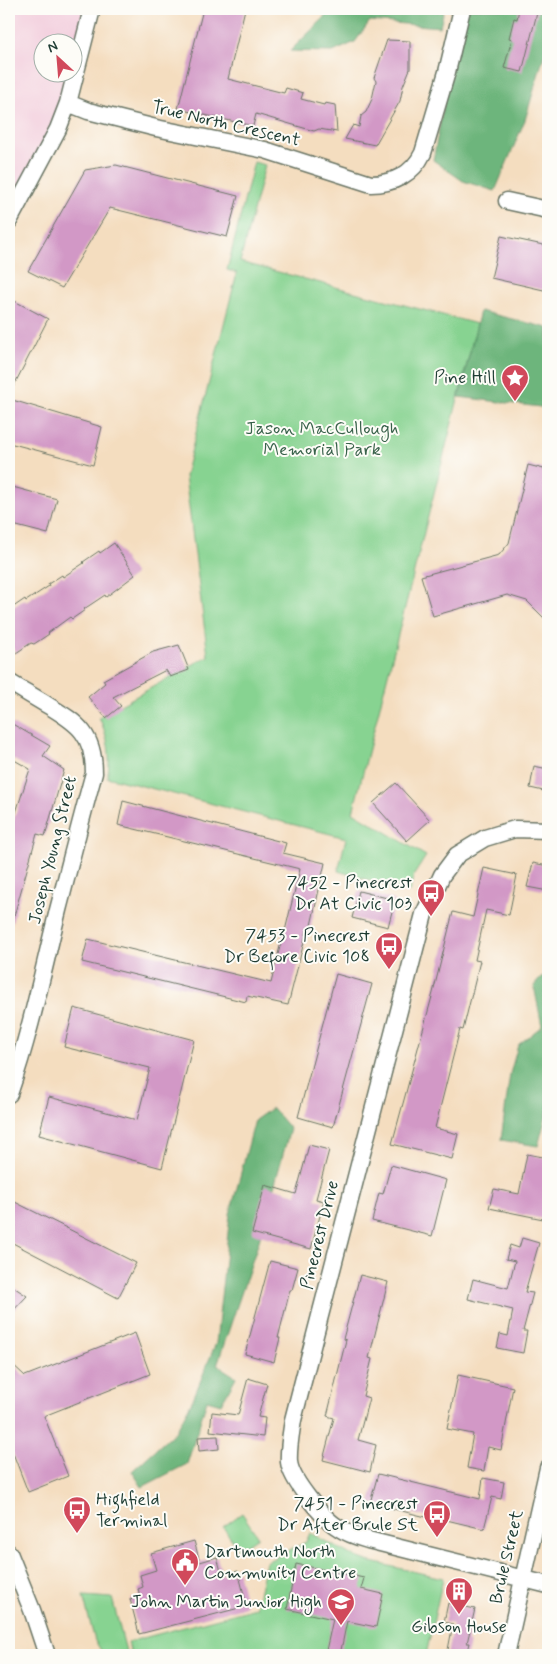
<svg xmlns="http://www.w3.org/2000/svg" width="557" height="1664" viewBox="0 0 557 1664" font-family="Mynerve,sans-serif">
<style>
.built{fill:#f3cfde;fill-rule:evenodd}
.green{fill:#87d391;stroke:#538862}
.forest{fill:#6db57b;stroke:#467958}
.building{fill:#d298c6}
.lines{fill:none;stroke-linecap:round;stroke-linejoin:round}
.minor-casing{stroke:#6a7565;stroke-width:19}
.minor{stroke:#fff;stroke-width:16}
.labels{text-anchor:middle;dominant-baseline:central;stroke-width:4;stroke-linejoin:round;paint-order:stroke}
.street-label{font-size:18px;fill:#1f3d34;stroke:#fdfcf7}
.poi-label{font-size:18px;fill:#1f3d34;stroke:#fdfcf7;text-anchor:end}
.park-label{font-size:18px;fill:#39624b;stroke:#fdfcf7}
</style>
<rect width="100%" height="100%" fill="#fdfcf7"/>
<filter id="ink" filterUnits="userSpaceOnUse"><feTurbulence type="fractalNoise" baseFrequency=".02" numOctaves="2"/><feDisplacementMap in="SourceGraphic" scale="10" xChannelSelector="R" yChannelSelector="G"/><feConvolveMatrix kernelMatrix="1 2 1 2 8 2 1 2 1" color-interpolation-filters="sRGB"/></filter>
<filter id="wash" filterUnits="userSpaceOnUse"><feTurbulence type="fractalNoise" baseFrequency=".0096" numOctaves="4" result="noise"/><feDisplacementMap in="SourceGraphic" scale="20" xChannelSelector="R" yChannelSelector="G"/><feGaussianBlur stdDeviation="1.12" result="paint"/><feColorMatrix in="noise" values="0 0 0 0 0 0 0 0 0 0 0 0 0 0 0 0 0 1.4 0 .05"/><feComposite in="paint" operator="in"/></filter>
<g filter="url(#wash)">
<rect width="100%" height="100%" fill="#f4ddbf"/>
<!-- built -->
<path class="built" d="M9,9H96L68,114L9,222ZM42,42H72V72H42Z"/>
<!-- green -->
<path class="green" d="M254,162L265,165L240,262L477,324L353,812L426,856L414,875L409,892L338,871L346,838L107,777C112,756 108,737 99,717L208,656L185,476L237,273L227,270Z
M242,1513L258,1537L239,1550L223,1527Z
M310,1533L351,1555L367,1561L443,1578L426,1655H131L128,1642L256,1608L266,1562L306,1542Z
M83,1596L112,1598L126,1651L120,1655H104L95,1641Z"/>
<!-- forest -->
<path class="forest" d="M329,9H444L440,27L370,21L355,42L333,52L290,51L322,20Z
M462,9H548V42L525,120L495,191L463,181L433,160Z
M480,311L548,328V408L459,397Z
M546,975H548V1109L538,1146L501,1140L510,1074L518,1045L542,1026L534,986L538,981Z
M272,1108L290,1129L259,1241L217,1365L236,1377L221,1404L207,1400L187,1464L142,1487L132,1471L176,1431L193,1399L216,1343L230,1214L255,1120Z"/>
<g id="blocks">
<!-- building -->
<path class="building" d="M203,9H245L228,79L284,93L286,88L303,93L301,99L324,105L325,103L335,105L337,132L319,129L314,131L256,114L253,126L178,109Z
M519,9H538L522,72L504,68L512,39L509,38L514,18L517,19Z
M387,40L410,41V69L403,86L400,101L375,145L345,139L353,125L359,127L361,116L366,112L372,99L376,81L374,78Z
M116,165L238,196L227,237L110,208L62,288L28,271L85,170Z
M501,236L548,246V291L491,278Z
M9,298L48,319L9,395Z
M9,399L102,427L93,465L9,443Z
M528,465L548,470V622L527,601L507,595L433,616L421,576L499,555L509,543Z
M9,486L57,499L48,534L9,524Z
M114,543L135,575L106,597L105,595L84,609L85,610L72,619L70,617L48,633L49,634L34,644L31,643L16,653L9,642V610L25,599L26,601L49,586L48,584L62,575L63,577L84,563L83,562L99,551L100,553Z
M179,645L189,670L170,677L166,670L113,697L121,706L106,718L88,697L105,683L103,680L153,652Z
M9,722L50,746L43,756L64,770L45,836L37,834L12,923L9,922V834L30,769L9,757Z
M534,766L548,769V792L530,788Z
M396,783L430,820L407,841L373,803Z
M123,801L286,843L283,853L325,863L310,930H307L288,1005L247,996L246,1002L82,962L88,939L271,983L283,934L284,935L300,869L118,825Z
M533,863L548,866V891L527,887Z
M484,868L517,875L509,915L486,910L475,960L480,961L463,1030L460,1029L435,1128L458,1134L452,1159L392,1144L433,993L453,912L473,917Z
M359,891L395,900L388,927L352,918Z
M336,974L372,984L333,1127L298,1117Z
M74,1008L194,1040L162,1168L39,1135L49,1097L137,1120L150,1068L64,1047Z
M309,1145L329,1150L316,1199L324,1201L311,1249L252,1233L265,1185L296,1194Z
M527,1154L548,1158V1220L489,1208L494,1189L519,1194Z
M391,1165L446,1180L432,1236L372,1221L379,1193L383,1194Z
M9,1199L136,1263L118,1298L9,1241Z
M522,1238L539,1243L525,1292L533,1293L523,1331H527L523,1353L497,1348L500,1334L508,1336L513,1310L468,1299L473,1279L508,1288L515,1261L506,1259L510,1245L519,1248Z
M270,1261L298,1268L292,1290H290L278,1338H280L274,1362L245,1354Z
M360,1275L388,1282L369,1358L372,1359L363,1396L369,1398L358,1440L376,1445L370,1472L323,1460L334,1418L327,1416L346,1340L343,1339Z
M9,1284L27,1296L9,1315Z
M135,1333L150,1374L44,1416L68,1476L28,1492L9,1443V1361L25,1376Z
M458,1375L513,1387L501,1450L488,1447L484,1471L467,1468L473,1434L447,1429Z
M248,1378L267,1384L258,1417L265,1418L263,1437L210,1431L212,1412L238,1415Z
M218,1436L219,1449L199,1451L198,1437Z
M378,1474L480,1499L483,1478L504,1482L501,1499L492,1497L484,1529L434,1517V1519L370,1503Z
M194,1541L200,1562L217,1557L222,1575L238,1571L247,1606L139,1634L130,1599L140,1596L138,1589L143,1587L140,1575L156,1570L151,1553Z
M296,1564L364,1578L361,1589L383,1594L376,1627L347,1621L340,1655H325L333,1619L287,1609Z
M448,1603L475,1609L467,1643H470L467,1655H447L453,1624L444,1622Z"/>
</g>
</g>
<g filter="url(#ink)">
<use href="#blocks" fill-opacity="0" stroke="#6a7565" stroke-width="1"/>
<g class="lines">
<!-- minor casing -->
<g class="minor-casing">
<path id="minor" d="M68,103L88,111L156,128L265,150L371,184C393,184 413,174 423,153L447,72L462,9
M507,201L548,210
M9,221L58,129L68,103L92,9
M9,682C22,690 36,698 49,706C79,724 94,735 94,773C81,819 70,864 58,910C43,971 30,1034 9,1094
M548,830L515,829L485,838L457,855L442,875L424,914L293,1420C291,1434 288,1448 289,1462C291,1480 323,1519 339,1528C348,1534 358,1537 368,1540L548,1585
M9,1553L32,1610L47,1655
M506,1655L548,1468"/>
</g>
<!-- minor -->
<use href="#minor" class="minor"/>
</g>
</g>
<!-- icons -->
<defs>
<g id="sight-pin" transform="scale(1.4375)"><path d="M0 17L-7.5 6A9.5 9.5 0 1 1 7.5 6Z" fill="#d1495b" stroke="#fdfcf7"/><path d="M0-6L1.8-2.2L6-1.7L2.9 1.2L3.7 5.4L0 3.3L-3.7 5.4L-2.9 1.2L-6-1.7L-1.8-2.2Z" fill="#fff"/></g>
<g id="bus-pin" transform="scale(1.4375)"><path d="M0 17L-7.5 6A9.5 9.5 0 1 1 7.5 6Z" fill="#d1495b" stroke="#fdfcf7"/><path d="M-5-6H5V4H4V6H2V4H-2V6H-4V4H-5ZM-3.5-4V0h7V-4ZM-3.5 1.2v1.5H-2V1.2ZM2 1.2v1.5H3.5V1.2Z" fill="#fff"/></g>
<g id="civic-pin" transform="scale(1.4375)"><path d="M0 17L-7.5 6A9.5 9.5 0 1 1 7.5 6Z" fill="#d1495b" stroke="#fdfcf7"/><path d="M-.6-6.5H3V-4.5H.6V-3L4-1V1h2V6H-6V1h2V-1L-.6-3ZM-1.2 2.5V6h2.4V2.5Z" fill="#fff"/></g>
<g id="building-pin" transform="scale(1.4375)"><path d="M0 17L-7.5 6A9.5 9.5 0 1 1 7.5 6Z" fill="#d1495b" stroke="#fdfcf7"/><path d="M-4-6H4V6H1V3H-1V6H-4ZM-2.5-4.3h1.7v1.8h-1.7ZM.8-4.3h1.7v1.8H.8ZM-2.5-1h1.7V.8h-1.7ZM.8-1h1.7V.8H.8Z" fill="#fff"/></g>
<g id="school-pin" transform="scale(1.4375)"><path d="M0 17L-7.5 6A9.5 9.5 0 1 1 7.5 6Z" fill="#d1495b" stroke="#fdfcf7"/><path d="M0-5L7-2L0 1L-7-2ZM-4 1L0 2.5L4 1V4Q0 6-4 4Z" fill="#fff"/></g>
</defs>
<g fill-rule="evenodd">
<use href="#sight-pin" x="515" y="378"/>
<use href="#bus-pin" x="431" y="893"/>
<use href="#bus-pin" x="389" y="946"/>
<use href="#bus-pin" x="77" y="1510"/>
<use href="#bus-pin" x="437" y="1514"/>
<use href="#civic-pin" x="185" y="1562"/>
<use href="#building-pin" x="459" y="1591"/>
<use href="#school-pin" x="341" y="1602"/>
</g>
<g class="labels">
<!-- street labels -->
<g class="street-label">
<text transform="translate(226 124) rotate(13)">True North Crescent</text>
<text transform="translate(53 850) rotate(-76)">Joseph Young Street</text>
<text transform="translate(320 1235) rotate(-76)">Pinecrest Drive</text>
<text transform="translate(507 1557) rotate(-77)">Brule Street</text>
</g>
<!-- poi labels -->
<g class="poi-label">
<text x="496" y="378">Pine Hill</text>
<text x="412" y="883">7452 - Pinecrest<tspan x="412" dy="21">Dr At Civic 103</tspan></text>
<text x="370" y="936">7453 - Pinecrest<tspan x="370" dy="21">Dr Before Civic 108</tspan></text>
<text x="96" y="1500" text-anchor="start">Highfield<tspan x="96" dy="21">Terminal</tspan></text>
<text x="418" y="1504">7451 - Pinecrest<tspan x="418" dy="21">Dr After Brule St</tspan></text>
<text x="204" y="1552" text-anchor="start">Dartmouth North<tspan x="204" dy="21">Community Centre</tspan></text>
<text x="322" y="1602">John Martin Junior High</text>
<text x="459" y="1627" text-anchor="middle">Gibson House</text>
</g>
<!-- park labels -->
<g class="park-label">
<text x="322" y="429">Jason MacCullough<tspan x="322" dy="21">Memorial Park</tspan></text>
</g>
</g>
<!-- margin -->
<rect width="557" height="1664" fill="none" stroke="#fdfcf7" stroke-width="30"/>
<!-- north arrow -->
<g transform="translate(58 58) rotate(334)"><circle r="24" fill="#fdfcf7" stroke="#a4b0a9"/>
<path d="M0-4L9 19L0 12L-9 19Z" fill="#d1495b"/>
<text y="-8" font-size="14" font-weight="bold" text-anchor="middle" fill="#1f3d34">N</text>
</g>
</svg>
